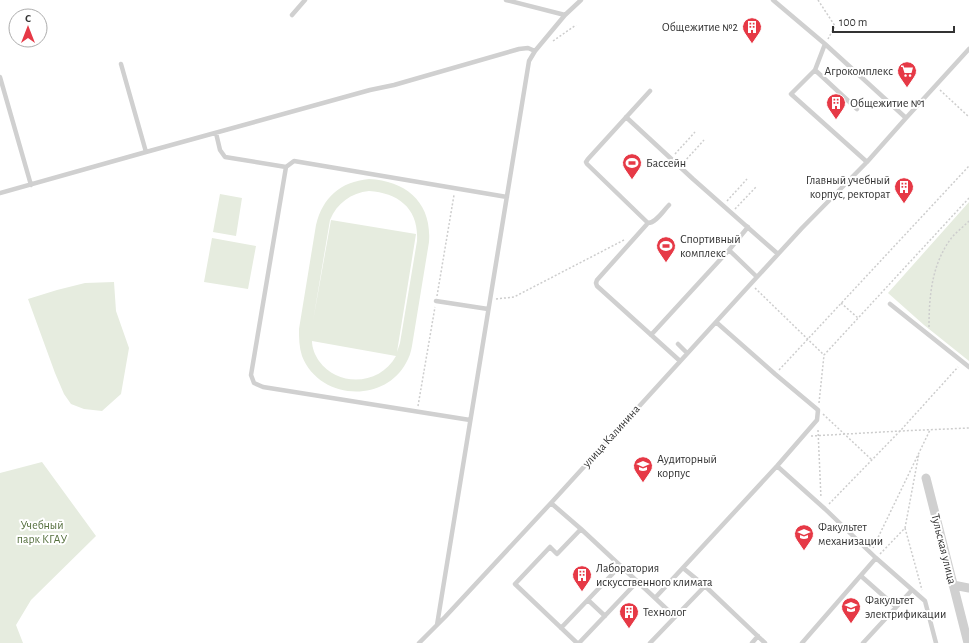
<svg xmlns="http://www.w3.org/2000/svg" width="969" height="643" viewBox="0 0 969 643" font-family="'Alegreya Sans',sans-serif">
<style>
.green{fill:#e6ecdf;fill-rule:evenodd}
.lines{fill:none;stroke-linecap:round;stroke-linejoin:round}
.path{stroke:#cdcdcd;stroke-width:1.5;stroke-dasharray:2 2;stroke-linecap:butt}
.service{stroke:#d0d0d0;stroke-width:4.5}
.minor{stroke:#d0d0d0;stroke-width:9}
.labels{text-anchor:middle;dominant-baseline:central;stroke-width:4;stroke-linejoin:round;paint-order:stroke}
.poi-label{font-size:12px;fill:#333;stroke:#fff;text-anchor:start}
.street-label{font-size:12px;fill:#333;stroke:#fff}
.park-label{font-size:12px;fill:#56703f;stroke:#fff}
</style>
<rect width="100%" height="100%" fill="#fff"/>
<!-- green -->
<path class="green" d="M369,179C407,181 432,203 429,242L412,346C411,352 409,358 406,363C384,404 319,400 302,356C299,347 299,338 299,329L316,225C323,197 340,182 369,179ZM369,191C399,193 419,209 417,241L400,343L397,352L416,234L331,220L313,321L330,220C337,203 351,193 369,191ZM312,341L396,356C380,385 339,388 319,361C315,355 312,348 312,341Z
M220,194L242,198L236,236L213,232Z
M969,202V361L924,325L888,293Z
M212,238L256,246L248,289L204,282Z
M114,282L116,311L129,348L121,394L102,411L84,409L71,404L64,394L55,373L28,299L57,290L85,283Z
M42,462L96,536L31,600L16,625L23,643H0V473Z"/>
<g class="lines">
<!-- path -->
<path class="path" d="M818,0L835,26L828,39
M553,41L576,25
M940,90L969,117
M675,154L695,132
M684,162L704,140
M727,201L747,179
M735,209L756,187
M755,288L824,355
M437,296L454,195
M496,299L514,297L624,240
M841,303L858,318
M929,327C929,295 932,262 953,236C958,231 964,226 969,221
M779,370L969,166
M819,403L824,355L969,198
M418,406L435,307
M823,414L872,460
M818,430L821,498
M811,436L900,431L969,428
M829,504L900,431L958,367
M905,528L922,590
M873,548L930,430
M880,554L905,528L919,453"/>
<!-- service -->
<path class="service" d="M506,0L565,15
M292,15L305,0
M825,44L815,70L791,94L867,162
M121,64L146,152
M815,70L857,109
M0,77L31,185
M650,91L588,159L586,162L587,164L648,223L597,280L596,283L597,286L680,361
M626,117L693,179L778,254
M906,118L969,49
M216,133L220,150L225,157L286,167
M0,193L146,152L370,90L394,85L519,49L528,48L535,51
M648,223C656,223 663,211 669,205
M729,250L757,277
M436,301L488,309
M890,304L969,367
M651,335L729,250L748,227
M678,344L687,353
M470,420L263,387L254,383L251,375L286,167L294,161L507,197
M777,466L825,509L876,558L802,643
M551,503L581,529L655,598L777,466L817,420L818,410L775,374L716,322
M876,558L925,601L936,643
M683,568L705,586L765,643
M861,576L896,607
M588,600L605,616
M675,617L705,586
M437,625L529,61L535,51L565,15L581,0
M561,628L620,566
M419,643L445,617L551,503L757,277L802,228L867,162L906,118L825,44L773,0
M577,643L515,584L550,547L557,554L581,529
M579,643L637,582
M650,643L675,617L655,598
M752,643L758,636
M863,643L912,590"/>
<!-- minor -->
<path class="minor" d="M926,478L968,643
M953,585L969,588"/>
</g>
<!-- icons -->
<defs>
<g id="building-pin" transform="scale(1)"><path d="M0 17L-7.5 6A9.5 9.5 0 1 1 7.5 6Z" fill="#e63946" stroke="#fff"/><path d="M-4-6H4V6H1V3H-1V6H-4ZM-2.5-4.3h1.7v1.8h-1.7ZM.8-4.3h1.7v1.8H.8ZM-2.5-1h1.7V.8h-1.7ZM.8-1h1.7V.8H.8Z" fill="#fff"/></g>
<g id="supermarket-pin" transform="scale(1)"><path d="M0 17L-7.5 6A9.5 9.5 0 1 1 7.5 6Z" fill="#e63946" stroke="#fff"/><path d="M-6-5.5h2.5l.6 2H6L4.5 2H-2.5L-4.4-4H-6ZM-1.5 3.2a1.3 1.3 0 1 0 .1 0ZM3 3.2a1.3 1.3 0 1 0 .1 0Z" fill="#fff"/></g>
<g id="stadium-pin" transform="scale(1)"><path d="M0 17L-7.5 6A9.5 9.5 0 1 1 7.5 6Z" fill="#e63946" stroke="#fff"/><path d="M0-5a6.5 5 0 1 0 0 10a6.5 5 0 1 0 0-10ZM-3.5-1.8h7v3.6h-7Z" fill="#fff"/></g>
<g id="university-pin" transform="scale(1)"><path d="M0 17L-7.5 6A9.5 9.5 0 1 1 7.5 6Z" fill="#e63946" stroke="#fff"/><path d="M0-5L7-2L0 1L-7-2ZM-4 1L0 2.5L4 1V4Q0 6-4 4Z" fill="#fff"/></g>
</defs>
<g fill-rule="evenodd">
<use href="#building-pin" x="752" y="27"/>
<use href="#supermarket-pin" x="907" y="71"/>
<use href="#building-pin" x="836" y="103"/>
<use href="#stadium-pin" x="632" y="163"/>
<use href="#building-pin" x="904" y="187"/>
<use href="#stadium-pin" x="666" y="246"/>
<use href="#university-pin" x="643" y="466"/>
<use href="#university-pin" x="804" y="534"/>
<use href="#building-pin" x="582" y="575"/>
<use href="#university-pin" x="851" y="607"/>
<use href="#building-pin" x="629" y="612"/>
</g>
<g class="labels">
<!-- poi labels -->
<g class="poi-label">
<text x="738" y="27" text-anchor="end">Общежитие №2</text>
<text x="893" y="71" text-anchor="end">Агрокомплекс</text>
<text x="850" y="103">Общежитие №1</text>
<text x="646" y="163">Бассейн</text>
<text x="890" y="180" text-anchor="end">Главный учебный<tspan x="890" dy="14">корпус, ректорат</tspan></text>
<text x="680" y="239">Спортивный<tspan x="680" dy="14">комплекс</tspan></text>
<text x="657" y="459">Аудиторный<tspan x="657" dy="14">корпус</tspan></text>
<text x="818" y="527">Факультет<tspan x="818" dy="14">механизации</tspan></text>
<text x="596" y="568">Лаборатория<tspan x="596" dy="14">искусственного климата</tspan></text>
<text x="865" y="600">Факультет<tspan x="865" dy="14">электрификации</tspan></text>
<text x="643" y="612">Технолог</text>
</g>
<!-- street labels -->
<g class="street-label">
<text transform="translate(611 436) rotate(-48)">улица Калинина</text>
<text transform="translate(944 549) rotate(76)">Тульская улица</text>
</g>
<!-- park labels -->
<g class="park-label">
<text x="42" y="525">Учебный<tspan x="42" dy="14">парк КГАУ</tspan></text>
</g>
</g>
<!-- north arrow -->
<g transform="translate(28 28)"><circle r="19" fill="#ffffff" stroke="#adadad"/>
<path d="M0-3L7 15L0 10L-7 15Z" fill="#e63946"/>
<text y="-6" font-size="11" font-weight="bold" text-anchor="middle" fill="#333333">С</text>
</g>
<!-- scale -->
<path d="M833 26v6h121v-6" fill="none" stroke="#333333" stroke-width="2"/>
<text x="839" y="26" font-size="12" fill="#333333" stroke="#ffffff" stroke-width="3" paint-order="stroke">100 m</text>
</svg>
